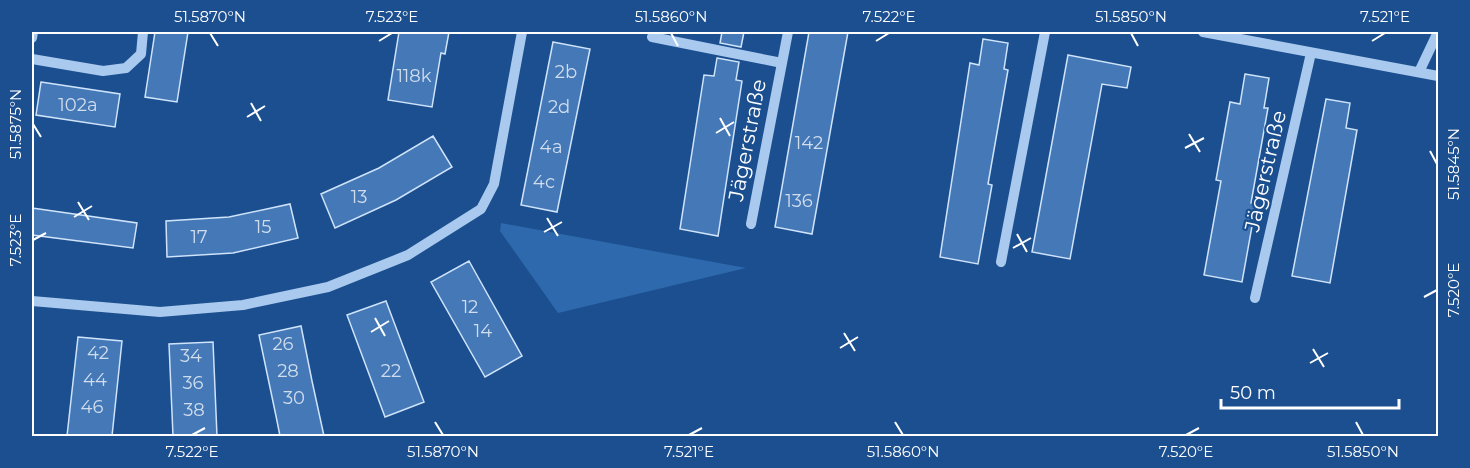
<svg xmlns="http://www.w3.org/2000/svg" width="1470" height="468" viewBox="0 0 1470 468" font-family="Montserrat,sans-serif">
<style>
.green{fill:#2e69ad}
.building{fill:#4478b7;stroke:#cfe3fa;stroke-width:1.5}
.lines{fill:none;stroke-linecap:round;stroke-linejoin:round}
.minor{stroke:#a9c9ee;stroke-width:10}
.ticks{fill:none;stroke:#fff;stroke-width:2}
.labels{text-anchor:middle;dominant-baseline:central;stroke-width:4.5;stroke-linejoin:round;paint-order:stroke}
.number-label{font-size:18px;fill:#d0dded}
.street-label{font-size:21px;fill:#fff;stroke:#1b4f8f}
.neatline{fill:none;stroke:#fff;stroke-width:2}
.ticks-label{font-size:15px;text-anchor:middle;fill:#fff}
</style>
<rect width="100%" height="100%" fill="#1b4f8f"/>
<!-- green -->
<path class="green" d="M501,223L746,268L558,313L500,231Z"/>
<!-- building -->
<path class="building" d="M155,32H188L177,102L145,97Z
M399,32H449L445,54L441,53L432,107L388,100Z
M722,32H744L741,47L720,43Z
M809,32H848L812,234L775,227Z
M983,39L1008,43L1004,69L1008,70L988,184L992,185L978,264L940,257L970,63L979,65Z
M553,42L590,49L557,212L521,205Z
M1068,55L1131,67L1127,88L1102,84L1070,259L1032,252Z
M717,58L739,62L736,80L742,81L718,236L680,229L704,75L714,76Z
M1245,74L1269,78L1264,108H1268L1251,203L1256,204L1242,282L1204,275L1221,181L1216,180L1230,102L1240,104Z
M41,82L120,94L115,127L36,115Z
M1326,99L1350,103L1346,128L1357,130L1330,283L1292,276Z
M433,136L452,167L396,200L335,228L321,194L379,168Z
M290,204L298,238L233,253L167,257L166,221L229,217Z
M32,208L137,223L133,248L32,235Z
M469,261L522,356L485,377L431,282Z
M386,301L424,402L385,417L347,315Z
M301,326L312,381L324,436H280L276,416L259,335Z
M78,337L122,341L112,436H67Z
M213,342L217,436H173L169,344Z"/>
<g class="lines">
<!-- minor -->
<path class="minor" d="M1203,32L1438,76
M652,37L782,63
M32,38L33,32
M32,59L103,71L126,68L141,54L143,32
M1419,72L1438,32
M751,224L788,32
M1001,262L1045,32
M1255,298L1311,53
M32,301L160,312L243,305L328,287L408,255L481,209L494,184L522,32"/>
</g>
<!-- ticks -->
<path class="ticks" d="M210,33L218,46M671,33L678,46M1131,33L1138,46M379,41L392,33M876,41L889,33M1372,41L1385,33M251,103L261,121M247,117L265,106M720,118L730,136M33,124L41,137M716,133L734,122M1189,134L1200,152M1185,148L1204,138M1430,151L1437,164M78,202L89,220M74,217L92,206M547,218L558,236M544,232L562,222M1017,234L1027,252M33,240L46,233M1013,248L1031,238M1424,297L1437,290M375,318L385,336M371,332L389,321M844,333L855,351M840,348L858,337M1313,349L1324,367M1310,363L1328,353M435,422L443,435M895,422L903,435M1356,422L1363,435M192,435L205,428M689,435L702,428M1186,435L1199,428"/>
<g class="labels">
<!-- number labels -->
<g class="number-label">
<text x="566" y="72">2b</text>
<text x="414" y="76">118k</text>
<text x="78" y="105">102a</text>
<text x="559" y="107">2d</text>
<text x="809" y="143">142</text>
<text x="551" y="147">4a</text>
<text x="544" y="182">4c</text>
<text x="359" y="197">13</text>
<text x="799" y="201">136</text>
<text x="263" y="227">15</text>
<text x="199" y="237">17</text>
<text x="470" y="307">12</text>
<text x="483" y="331">14</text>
<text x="283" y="344">26</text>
<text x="98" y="353">42</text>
<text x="191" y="356">34</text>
<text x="288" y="371">28</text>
<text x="391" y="371">22</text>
<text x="95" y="380">44</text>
<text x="193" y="383">36</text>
<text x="294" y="398">30</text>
<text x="92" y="407">46</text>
<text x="194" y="410">38</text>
</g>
<!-- street labels -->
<g class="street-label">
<text transform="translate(747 140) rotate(-79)">Jägerstraße</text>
<text transform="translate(1265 171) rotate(-77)">Jägerstraße</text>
</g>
</g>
<!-- border -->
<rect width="1470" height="468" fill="none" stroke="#1b4f8f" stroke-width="66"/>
<!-- scale -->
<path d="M1221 399v9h178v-9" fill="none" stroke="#ffffff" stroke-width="3"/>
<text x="1230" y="399" font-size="18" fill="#ffffff" stroke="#1b4f8f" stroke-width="4.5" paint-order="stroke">50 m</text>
<rect x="33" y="33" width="1404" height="402" class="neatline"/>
<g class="ticks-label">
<text x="210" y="22">51.5870°N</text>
<text x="392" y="22">7.523°E</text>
<text x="671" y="22">51.5860°N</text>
<text x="889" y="22">7.522°E</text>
<text x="1131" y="22">51.5850°N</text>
<text x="1385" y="22">7.521°E</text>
<text transform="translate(16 124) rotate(-90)" y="5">51.5875°N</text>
<text transform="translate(1454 164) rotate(-90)" y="5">51.5845°N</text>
<text transform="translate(16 240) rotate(-90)" y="5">7.523°E</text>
<text transform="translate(1454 290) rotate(-90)" y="5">7.520°E</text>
<text x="192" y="457">7.522°E</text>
<text x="443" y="457">51.5870°N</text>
<text x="689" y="457">7.521°E</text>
<text x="903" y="457">51.5860°N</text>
<text x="1186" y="457">7.520°E</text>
<text x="1363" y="457">51.5850°N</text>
</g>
</svg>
